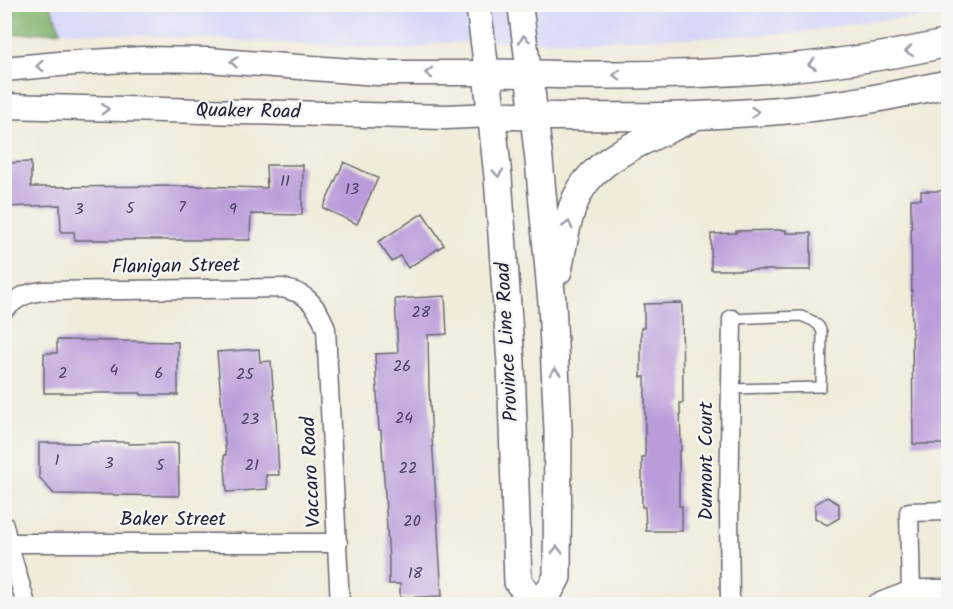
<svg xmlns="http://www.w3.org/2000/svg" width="953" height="609" viewBox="0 0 953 609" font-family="Kalam,sans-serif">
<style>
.built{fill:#d6d7f8}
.forest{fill:#85b671;stroke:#546c56;stroke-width:1.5}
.building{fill:#ba9cda}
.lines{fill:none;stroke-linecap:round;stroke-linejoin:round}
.lane-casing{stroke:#6a6872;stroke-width:12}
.street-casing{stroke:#6a6872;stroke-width:21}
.secondary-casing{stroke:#6a6872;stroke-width:27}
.primary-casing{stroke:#6a6872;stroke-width:30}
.lane{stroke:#fff;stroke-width:9}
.street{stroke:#fff;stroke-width:18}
.secondary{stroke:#fff;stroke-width:24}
.primary{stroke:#fff;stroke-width:27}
.oneway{stroke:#9c9ca7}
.labels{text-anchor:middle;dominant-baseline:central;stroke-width:5;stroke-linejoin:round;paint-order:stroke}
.number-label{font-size:16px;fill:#484063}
.street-label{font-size:20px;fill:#22223b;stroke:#f6f6f2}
</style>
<rect width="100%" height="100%" fill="#f6f6f2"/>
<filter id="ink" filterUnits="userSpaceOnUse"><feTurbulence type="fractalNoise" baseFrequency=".0167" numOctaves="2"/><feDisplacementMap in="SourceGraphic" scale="12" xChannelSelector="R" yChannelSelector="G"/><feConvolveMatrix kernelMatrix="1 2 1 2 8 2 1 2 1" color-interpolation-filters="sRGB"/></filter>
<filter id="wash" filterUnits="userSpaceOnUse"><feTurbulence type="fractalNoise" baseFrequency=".008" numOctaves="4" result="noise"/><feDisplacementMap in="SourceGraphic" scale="24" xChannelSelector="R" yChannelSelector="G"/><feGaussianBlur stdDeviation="1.35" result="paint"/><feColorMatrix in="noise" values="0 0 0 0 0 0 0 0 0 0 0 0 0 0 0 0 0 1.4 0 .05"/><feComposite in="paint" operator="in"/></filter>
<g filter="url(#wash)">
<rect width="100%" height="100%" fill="#f1ebd9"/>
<!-- built -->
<path class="built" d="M948,4V13L936,17L870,21L797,33L726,37L440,43L411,50L61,31L50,5Z"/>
<!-- forest -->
<path class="forest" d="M5,4L50,5L61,31L5,35Z"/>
<g id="blocks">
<!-- building -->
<path class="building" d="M31,162V187L200,186L267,188L266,165H303L302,215L251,214L250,240H75L74,232H61L60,205L4,207V163Z
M344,162L378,178L357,224L323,208Z
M921,191H948V444H913L911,199H921Z
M423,213L444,245L408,268L400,256L392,262L378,242Z
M786,230V233H811V270H711V234L736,233V231Z
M445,296L447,334L428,335L429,389L442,596L400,598V584H389V561L381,430H379L375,354L398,353L395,299Z
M682,303L683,403H680L681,451H679V506H682V531H646L645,507H642V457H645V377H641V328H644V304Z
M57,340L178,342V395H141V393H44V353H57Z
M259,349L260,362L271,361L274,400H275L279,475H266L267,489L227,492L224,455H226L217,352Z
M90,442H128V444L178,443L179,496L54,494L39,477V443H90Z
M827,497L839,504V518L827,525L815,518V504Z"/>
</g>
</g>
<g filter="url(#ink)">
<use href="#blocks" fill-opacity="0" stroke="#6a6872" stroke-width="1.5"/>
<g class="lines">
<!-- lane casing -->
<g class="lane-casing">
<path id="lane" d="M730,389L821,387L822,332L819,326L813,321L801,316L732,319"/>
</g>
<!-- street casing -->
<g class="street-casing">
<path id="street" d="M4,310C17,298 25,293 43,291L283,288C288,290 294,291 298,293C312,299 322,316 326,329L340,604
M4,525L8,543L26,604
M8,543H338
M911,591L909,512L948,511
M730,604L729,512L732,319
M875,604L914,589H948"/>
</g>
<!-- secondary casing -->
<g class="secondary-casing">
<path id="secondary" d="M520,4L529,73
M4,69L59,64L142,59L208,60L377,73H487L478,4
M4,106L446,117L492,115"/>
</g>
<!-- primary casing -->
<g class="primary-casing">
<path id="primary" d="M529,73L539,160L552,303L558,430L557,577L542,604
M492,115C605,118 720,119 832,105C871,101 910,91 948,84
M558,271C564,242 567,208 585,183C608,152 656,136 690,119
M537,604L518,582L511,363L498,177L487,73C522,73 557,75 592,75C708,76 835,69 948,43"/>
</g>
<!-- lane -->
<use href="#lane" class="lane"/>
<!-- street -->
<use href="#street" class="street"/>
<!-- secondary -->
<use href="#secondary" class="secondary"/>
<!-- primary -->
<use href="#primary" class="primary"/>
</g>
<!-- one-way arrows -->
<defs><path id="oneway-chevron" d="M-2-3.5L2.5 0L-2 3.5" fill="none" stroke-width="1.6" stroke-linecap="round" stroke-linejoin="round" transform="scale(1.5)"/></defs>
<g class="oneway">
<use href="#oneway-chevron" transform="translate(524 39) rotate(-97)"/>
<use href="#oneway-chevron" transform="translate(909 51) rotate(171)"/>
<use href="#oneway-chevron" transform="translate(234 62) rotate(-175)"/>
<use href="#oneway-chevron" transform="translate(812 64) rotate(173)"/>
<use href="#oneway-chevron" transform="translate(40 66) rotate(175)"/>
<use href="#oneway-chevron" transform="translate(429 73) rotate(-180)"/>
<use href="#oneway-chevron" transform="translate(617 75) rotate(179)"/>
<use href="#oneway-chevron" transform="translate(105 109) rotate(1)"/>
<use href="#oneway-chevron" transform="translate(755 112) rotate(-4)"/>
<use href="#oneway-chevron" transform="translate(498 173) rotate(85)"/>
<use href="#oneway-chevron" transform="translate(568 225) rotate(-75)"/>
<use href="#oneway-chevron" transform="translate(555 372) rotate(-93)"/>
<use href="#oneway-chevron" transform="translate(557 550) rotate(-89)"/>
</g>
</g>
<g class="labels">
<!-- number labels -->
<g class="number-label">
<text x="285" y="181">11</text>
<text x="352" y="189">13</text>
<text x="182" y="207">7</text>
<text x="130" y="208">5</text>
<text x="79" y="209">3</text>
<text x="233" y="209">9</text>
<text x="421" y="312">28</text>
<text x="402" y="366">26</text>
<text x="114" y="370">4</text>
<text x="63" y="373">2</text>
<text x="159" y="373">6</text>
<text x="245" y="374">25</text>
<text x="404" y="418">24</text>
<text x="250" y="419">23</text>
<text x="57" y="460">1</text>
<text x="109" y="463">3</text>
<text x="160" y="465">5</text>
<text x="252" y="465">21</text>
<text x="408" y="468">22</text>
<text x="412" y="521">20</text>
<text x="415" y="573">18</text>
</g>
<!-- street labels -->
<g class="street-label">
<text transform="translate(248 112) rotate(1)">Quaker Road</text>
<text transform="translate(176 267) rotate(-1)">Flanigan Street</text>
<text transform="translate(508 342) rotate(-93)">Province Line Road</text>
<text transform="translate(707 461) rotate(-90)">Dumont Court</text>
<text transform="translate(312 472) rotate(-93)">Vaccaro Road</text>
<text x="173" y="520">Baker Street</text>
</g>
</g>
<!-- margin -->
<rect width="953" height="609" fill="none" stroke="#f6f6f2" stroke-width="24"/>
</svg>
